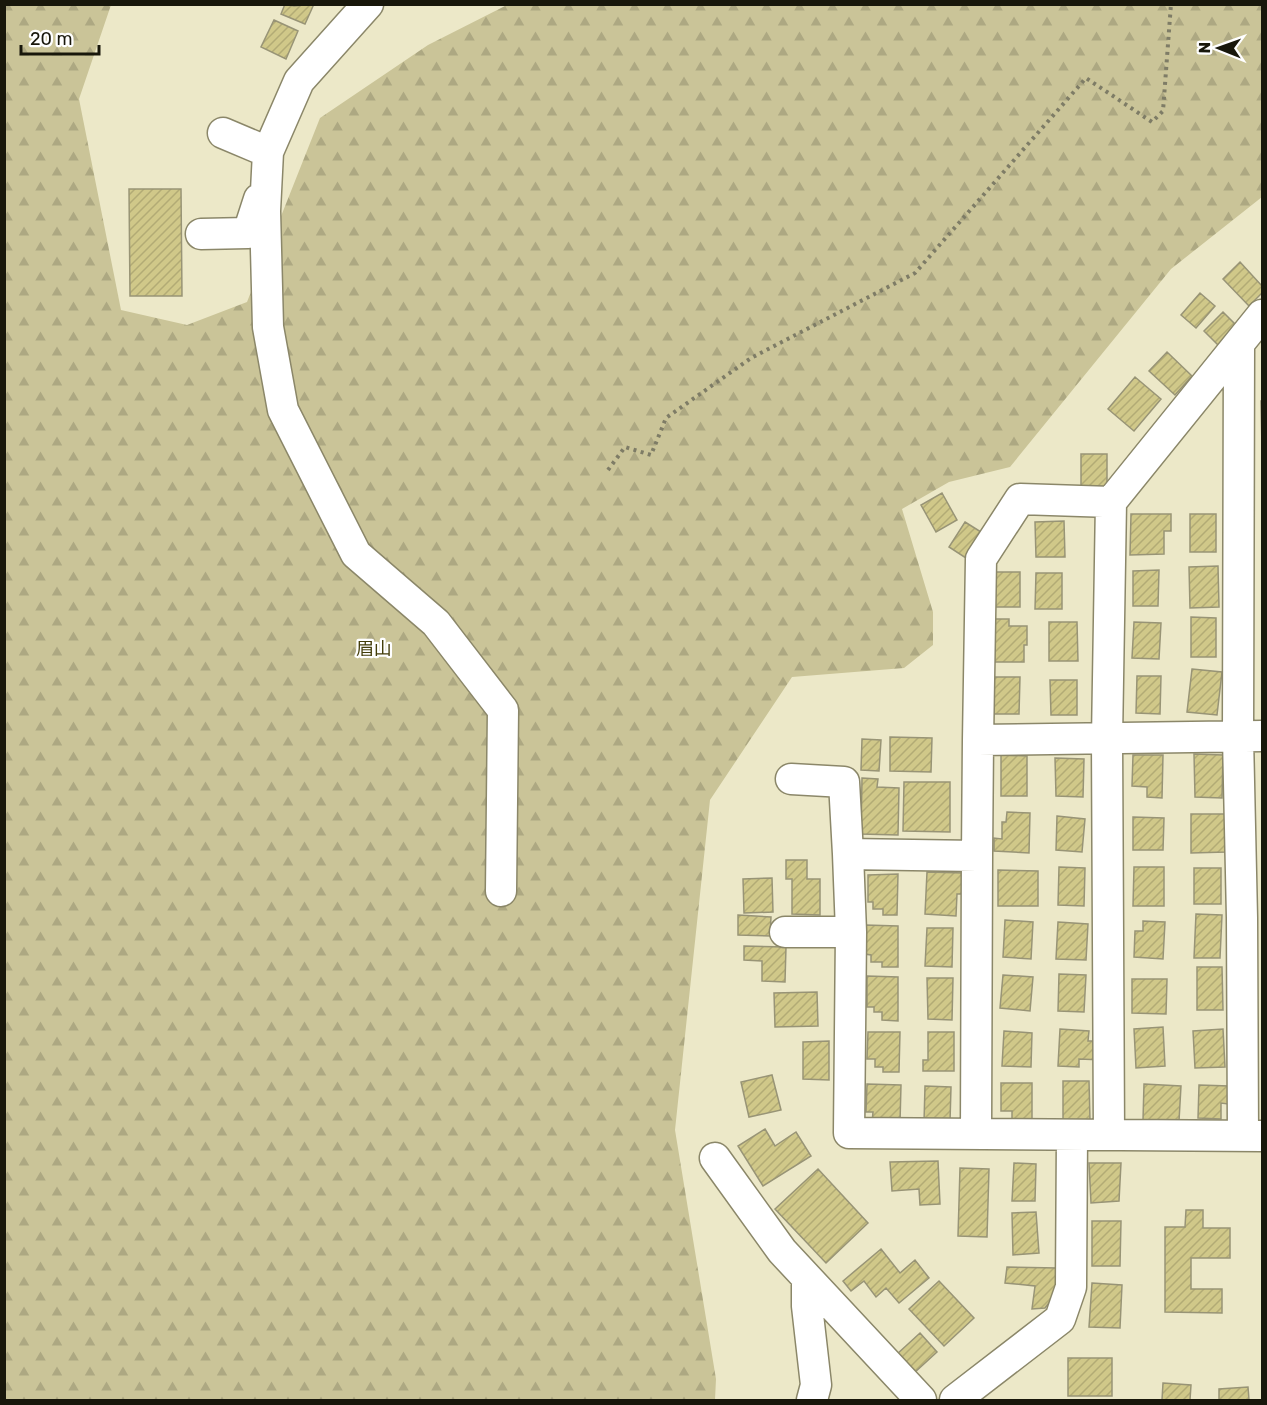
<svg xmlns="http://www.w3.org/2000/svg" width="1267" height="1405" viewBox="0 0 1267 1405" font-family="Rubik,'Noto Sans JP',sans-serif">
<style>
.forest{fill:url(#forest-firs)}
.building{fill:url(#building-hatch);stroke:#989476;stroke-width:1.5}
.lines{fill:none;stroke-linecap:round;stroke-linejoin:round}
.street-casing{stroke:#8b8769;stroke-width:33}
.path{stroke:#7e7c66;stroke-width:4;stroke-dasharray:3 4.5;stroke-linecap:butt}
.street{stroke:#fff;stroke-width:30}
.labels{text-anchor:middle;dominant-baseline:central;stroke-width:4.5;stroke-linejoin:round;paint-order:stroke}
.park-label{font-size:18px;fill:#433d0a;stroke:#fff}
</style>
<defs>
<pattern id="forest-firs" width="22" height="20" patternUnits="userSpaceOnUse" patternTransform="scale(1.5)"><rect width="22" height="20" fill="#cac498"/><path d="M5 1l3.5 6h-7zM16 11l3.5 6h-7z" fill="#ada882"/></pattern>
<pattern id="building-hatch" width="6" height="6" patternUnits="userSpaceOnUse" patternTransform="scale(1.5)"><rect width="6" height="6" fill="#d0c889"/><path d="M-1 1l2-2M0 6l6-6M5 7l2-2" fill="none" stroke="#b2ab75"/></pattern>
</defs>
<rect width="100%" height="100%" fill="#ece8c8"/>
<!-- forest -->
<path class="forest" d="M5,5H111L79,99L121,310L187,325L247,302L320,118L428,45L507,5H1262V197L1171,269L1010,467L949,482L902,509L933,612V645L904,668L792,677L710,800L675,1130L716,1379L715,1400H5Z"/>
<!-- building -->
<path class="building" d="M285,4L294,6L314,4L305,24L281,14Z
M274,20L298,31L286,59L261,47Z
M129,189H181L182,296H130Z
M1240,262L1262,286V293L1249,306L1223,279Z
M1200,293L1215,306L1196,328L1181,315Z
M1223,312L1238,327L1219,346L1204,331Z
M1167,352L1192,376L1175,395L1149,371Z
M1135,377L1161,399L1134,431L1108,409Z
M1261,401H1262V448Z
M1081,454H1107V492H1081Z
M942,493L957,520L936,532L921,505Z
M1131,514H1171V531H1164V554L1130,555Z
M1190,514H1216V552H1190Z
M1064,521L1065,557H1036L1035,522Z
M965,522L989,537L972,562L949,547Z
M1218,566L1219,607L1190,608L1189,567Z
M1159,570L1158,606H1133V571Z
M995,572H1020V607H995Z
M1036,573H1062V609H1035Z
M1191,617L1216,618V657H1191Z
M987,619H1009V626H1027V645H1024V662H994Z
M1049,622H1077L1078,661H1049Z
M1134,622L1161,623L1159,659L1132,658Z
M1192,669L1222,672L1217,715L1187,712Z
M1137,676H1161L1160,714L1136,713Z
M994,677H1020L1019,714H993Z
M1050,680H1077V715H1051Z
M890,737L932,738L931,772L890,771Z
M862,739L881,740L879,771L861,770Z
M1194,754L1223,755L1222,798L1195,797Z
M1001,755L1027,756V796H1001Z
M1133,755H1163L1162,798L1147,797V787L1132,786Z
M1055,758L1084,759L1083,797L1056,796Z
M862,778L878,779L877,787L899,788L898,835L861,834Z
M904,782H950V832L903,831Z
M1007,812L1030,813L1029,853L994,851V838L1002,839V822H1006Z
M1191,814H1225L1226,852L1191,853Z
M1057,816L1085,819L1082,852L1056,850Z
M1133,817L1164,818L1163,850H1133Z
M786,860H807V879H820V915L792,914V879H786Z
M1059,867L1085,868L1084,906L1058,905Z
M1134,867H1164V906H1133Z
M1194,868H1221V904H1194Z
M998,870L1038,871V906H998Z
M927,872L964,873L963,894H957L956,916L925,914Z
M898,874L897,915H883V909H873V902H868V875Z
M772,878L773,912L744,913L743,879Z
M1196,914L1222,915L1220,958H1194Z
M738,915L771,917L770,936L738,935Z
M1005,920L1033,922L1031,959L1003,957Z
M1143,921L1165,922L1163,959L1134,957L1135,931H1143Z
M1058,922L1088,924L1086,960L1056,959Z
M865,925L898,926V967H882V962H871V955L865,954Z
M927,928H953L952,967L925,966Z
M744,946L786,947L785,982L762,981V961L744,960Z
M1197,967H1222L1223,1010H1197Z
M1059,974L1086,975L1084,1012L1058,1011Z
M1003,975L1033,977L1030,1011L1000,1008Z
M867,976L898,977V1021L882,1020V1012H874V1007H867Z
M927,978H953L952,1020L928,1019Z
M1132,979H1167L1166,1014L1132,1013Z
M817,992L818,1026L775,1027L774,993Z
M1163,1027L1165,1066L1136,1068L1134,1029Z
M1060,1029L1089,1031L1088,1041H1104L1103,1060L1079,1059V1067L1058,1066Z
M1223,1029L1225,1067L1195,1068L1193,1031Z
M1004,1031L1032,1033L1031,1067L1002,1066Z
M868,1032H900L899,1072H883V1067H875V1059H867Z
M928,1032H954V1071H923V1060H928Z
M829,1041V1080L803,1079V1042Z
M772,1075L781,1110L749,1117L741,1082Z
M1063,1081H1089L1090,1120H1063Z
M1001,1083H1032V1122H1012V1111H1001Z
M867,1084L901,1085L900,1123H872L873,1112H866Z
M1144,1084L1181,1086L1179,1121L1143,1120Z
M1199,1085L1229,1086L1228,1104L1221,1103V1119L1198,1118Z
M925,1086L951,1087L950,1122H924Z
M765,1129L775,1146L796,1132L811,1156L763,1186L738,1146Z
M938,1161L940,1204L920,1205L919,1189L892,1191L890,1162Z
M1014,1163L1036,1164L1035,1201H1012Z
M1089,1163H1121L1119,1201L1091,1203Z
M960,1168L989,1169L987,1237L958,1236Z
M818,1169L868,1223L826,1263L775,1209Z
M1186,1210H1203V1228H1230V1258H1191V1289H1222V1313L1165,1312V1227H1185Z
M1036,1212L1039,1253L1013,1255L1012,1213Z
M1092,1221H1121L1120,1266H1092Z
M881,1249L900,1273L915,1260L929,1278L899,1303L886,1288L876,1297L864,1281L851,1291L843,1281Z
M1007,1267L1058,1268L1057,1293L1045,1308L1032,1309L1035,1286L1005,1283Z
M939,1281L974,1318L944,1346L909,1309Z
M1092,1283L1122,1285L1120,1328L1089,1327Z
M920,1333L937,1352L913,1374L896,1355Z
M1068,1358H1112V1396H1068Z
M1163,1383L1191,1385L1190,1400H1162Z
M1248,1387L1249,1400H1219V1389Z"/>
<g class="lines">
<!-- street casing -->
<g class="street-casing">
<path id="street" d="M368,4L299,81L268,152L265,211L268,327L283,410L356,554L436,623L503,710L501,891
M223,133L268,152
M201,234L248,233L259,199
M1239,345L1238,737L1242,918L1243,1136
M1111,502L1020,499L981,559L978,740L1262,736
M978,740L977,856L848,854L851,932L849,1133L1262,1136
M791,779L844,782L848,854
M785,932H851
M976,1134L977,856
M1109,1135L1107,739L1111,502L1262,315
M715,1158L782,1251L921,1400
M807,1278V1306L816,1385L812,1400
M955,1400L1060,1319L1071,1287L1072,1135"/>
</g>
<!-- path -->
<path class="path" d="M608,470L625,447L651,455L666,418L751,358L915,273L1086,78L1152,122L1163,111L1171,4"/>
<!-- street -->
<use href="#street" class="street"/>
</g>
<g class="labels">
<!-- park labels -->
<g class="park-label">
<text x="374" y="649">眉山</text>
</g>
</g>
<!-- border -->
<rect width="1267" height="1405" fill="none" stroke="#18170b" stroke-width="12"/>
<!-- north arrow -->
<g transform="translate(1219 48) rotate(271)" stroke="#ffffff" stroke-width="4.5" paint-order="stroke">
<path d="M0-4.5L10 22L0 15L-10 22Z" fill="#18170b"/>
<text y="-9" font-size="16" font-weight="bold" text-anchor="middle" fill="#18170b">N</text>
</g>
<!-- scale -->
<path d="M21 45v9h78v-9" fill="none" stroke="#18170b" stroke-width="3"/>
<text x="30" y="45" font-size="18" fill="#18170b" stroke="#ffffff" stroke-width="4.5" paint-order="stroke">20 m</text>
</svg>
